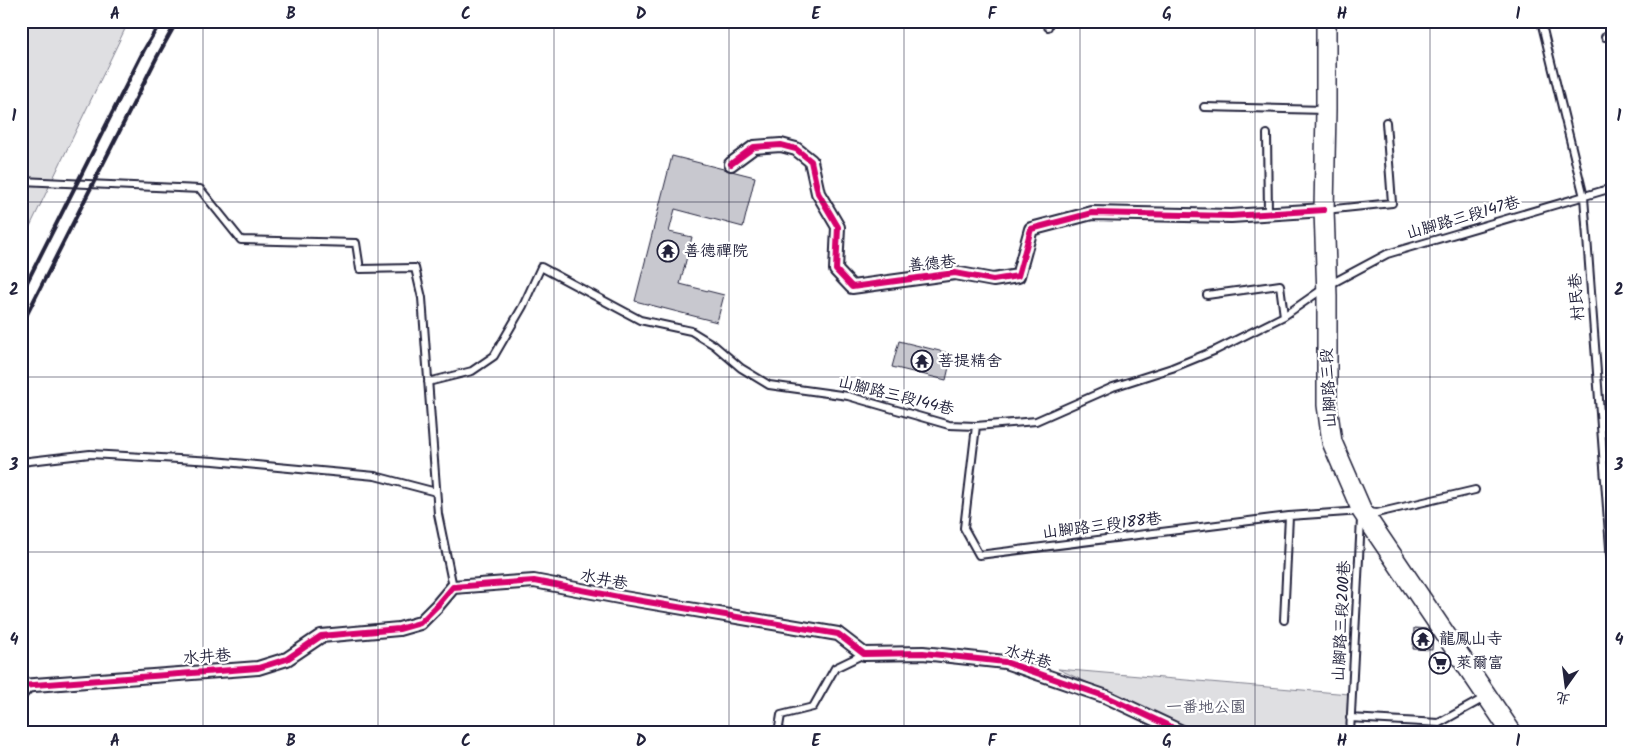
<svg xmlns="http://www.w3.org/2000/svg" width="1633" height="754" viewBox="0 0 1633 754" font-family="Kalam,'LXGW WenKai TC',sans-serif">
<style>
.green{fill:#dfdfe2;stroke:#80808e}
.building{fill:#c8c8cf;stroke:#22223b}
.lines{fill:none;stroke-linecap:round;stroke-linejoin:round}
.lane-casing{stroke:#22223b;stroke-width:10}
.street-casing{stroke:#22223b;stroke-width:16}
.secondary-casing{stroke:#22223b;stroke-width:22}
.lane{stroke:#fff;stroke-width:6}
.street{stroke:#fff;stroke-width:12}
.secondary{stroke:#fff;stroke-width:19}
.rail{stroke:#22223b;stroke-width:4}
.cycleway-casing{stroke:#fff;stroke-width:9}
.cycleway{stroke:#d6006c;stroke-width:6}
.grid{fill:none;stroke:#22223b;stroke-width:1;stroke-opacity:0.55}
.labels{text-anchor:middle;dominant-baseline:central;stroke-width:4.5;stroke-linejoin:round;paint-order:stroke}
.street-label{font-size:16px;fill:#22223b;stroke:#fff}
.poi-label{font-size:16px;fill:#22223b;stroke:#fff;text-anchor:start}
.park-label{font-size:16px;fill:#5b5b6d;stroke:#fff}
.neatline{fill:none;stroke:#22223b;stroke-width:2}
.grid-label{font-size:16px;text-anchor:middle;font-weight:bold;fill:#22223b}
</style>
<rect width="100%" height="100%" fill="#fff"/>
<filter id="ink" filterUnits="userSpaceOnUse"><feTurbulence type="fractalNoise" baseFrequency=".02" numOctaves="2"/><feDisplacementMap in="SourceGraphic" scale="10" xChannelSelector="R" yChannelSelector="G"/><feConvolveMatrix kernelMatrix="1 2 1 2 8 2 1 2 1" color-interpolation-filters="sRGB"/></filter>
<g filter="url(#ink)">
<!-- green -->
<path class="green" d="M21,21H122L125,29L21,245Z
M1058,669L1349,694L1346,733H1197Z"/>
<!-- building -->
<path class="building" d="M672,156L755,177L743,227L675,209L669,232L692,237L680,284L724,295L717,322L635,301Z
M899,341L952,354L946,380L892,367Z
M1414,628L1428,629L1433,636L1432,650L1413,649Z"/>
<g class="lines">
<!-- lane casing -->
<g class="lane-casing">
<path id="lane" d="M1541,21L1584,197L1612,575
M1048,27L1049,21
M1605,37L1612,36
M1204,107L1325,110
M1267,134L1268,213
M21,181L200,189L241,240L356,243L360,269L415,268L422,298L438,514L453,587
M1325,210L1392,203L1386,122
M1207,295L1280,285L1284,316
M428,382L472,371L494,356L523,306L541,267L640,320L691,331L714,345L741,368L769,385L848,396L949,425L976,426L1036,421L1113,387L1172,368L1216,350L1284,316L1327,286L1387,254L1612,188
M976,426L964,528L979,555L1289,516L1362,511L1377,513L1475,490
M21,462L90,454L214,461L375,476L436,492
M1284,620L1289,516
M21,698L32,685
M1350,718L1439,723L1486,697
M778,733L781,715L813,707L835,668L864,654
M1350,733L1361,519"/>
</g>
<!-- street casing -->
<g class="street-casing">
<path id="street" d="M731,164L754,147L781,145L796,149L811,161L818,193L838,227L836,270L852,287L955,273L993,280L1018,276L1031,229L1092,213L1231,216L1324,210
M21,686L258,668L287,659L321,636L399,629L420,623L437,606L453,587L534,581L624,598L838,634L864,654L923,653L1005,662L1107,697L1184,733"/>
</g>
<!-- secondary casing -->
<g class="secondary-casing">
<path id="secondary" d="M1326,21V110L1324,210L1327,296V405L1332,442L1362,511L1512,733"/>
</g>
<!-- lane -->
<use href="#lane" class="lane"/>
<!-- street -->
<use href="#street" class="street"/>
<!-- secondary -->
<use href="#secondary" class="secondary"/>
<!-- rail -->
<path class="rail" d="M21,294L144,50L161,21
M21,326L157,57L177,21"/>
<!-- cycleway casing -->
<g class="cycleway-casing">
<path id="cycleway" d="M731,164L754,147L781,145L796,149L811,161L818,193L838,227L836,270L852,287L955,273L993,280L1018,276L1031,229L1092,213L1231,216L1324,210
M21,686L258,668L287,659L321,636L399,629L420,623L437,606L453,587L534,581L624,598L838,634L864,654L923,653L1005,662L1107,697L1184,733"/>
</g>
<!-- cycleway -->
<use href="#cycleway" class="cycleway"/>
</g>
</g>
<!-- grid -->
<path class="grid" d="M203,21V733M378,21V733M554,21V733M729,21V733M904,21V733M1080,21V733M1255,21V733M1430,21V733M21,202H1612M21,377H1612M21,552H1612"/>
<!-- icons -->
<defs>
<g id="temple-ring" transform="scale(1.125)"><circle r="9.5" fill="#fff" stroke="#22223b" stroke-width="1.5"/><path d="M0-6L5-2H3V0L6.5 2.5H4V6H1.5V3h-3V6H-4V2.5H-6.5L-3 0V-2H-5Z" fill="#22223b"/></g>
<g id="supermarket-ring" transform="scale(1.125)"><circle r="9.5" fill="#fff" stroke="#22223b" stroke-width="1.5"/><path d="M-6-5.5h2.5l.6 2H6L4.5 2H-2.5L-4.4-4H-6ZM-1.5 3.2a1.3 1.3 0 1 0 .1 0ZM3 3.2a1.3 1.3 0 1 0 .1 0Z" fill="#22223b"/></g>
</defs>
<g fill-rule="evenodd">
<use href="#temple-ring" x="668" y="251"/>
<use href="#temple-ring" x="922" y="361"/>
<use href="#temple-ring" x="1423" y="639"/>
<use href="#supermarket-ring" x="1440" y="663"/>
</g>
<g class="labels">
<!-- street labels -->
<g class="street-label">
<text transform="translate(1463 218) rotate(-16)">山腳路三段147巷</text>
<text transform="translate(932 264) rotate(-5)">善德巷</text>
<text transform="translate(1577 297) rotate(-94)">村民巷</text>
<text transform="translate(1329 388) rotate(-93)">山腳路三段</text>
<text transform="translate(896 396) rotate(14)">山腳路三段144巷</text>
<text transform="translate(1102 526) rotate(-7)">山腳路三段188巷</text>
<text transform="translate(604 580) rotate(11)">水井巷</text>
<text transform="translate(1342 621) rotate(-87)">山腳路三段200巷</text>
<text transform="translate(207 657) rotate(-4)">水井巷</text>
<text transform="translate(1028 657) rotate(17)">水井巷</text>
</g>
<!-- poi labels -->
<g class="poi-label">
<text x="684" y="251">善德禪院</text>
<text x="938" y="361">菩提精舍</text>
<text x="1439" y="639">龍鳳山寺</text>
<text x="1456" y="663">萊爾富</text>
</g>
<!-- park labels -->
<g class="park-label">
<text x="1206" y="707">一番地公園</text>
</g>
</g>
<!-- margin -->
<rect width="1633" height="754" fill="none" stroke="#fff" stroke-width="55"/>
<!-- north arrow -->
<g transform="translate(1566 686) rotate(194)" stroke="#ffffff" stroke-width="4" paint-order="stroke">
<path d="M0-4L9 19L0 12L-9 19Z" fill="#22223b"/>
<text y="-8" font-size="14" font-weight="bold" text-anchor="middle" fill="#22223b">北</text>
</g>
<rect x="28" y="28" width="1578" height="698" class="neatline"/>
<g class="grid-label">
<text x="115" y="19">A</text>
<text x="291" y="19">B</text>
<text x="466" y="19">C</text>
<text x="641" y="19">D</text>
<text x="816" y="19">E</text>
<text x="992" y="19">F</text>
<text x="1167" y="19">G</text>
<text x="1342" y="19">H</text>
<text x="1518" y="19">I</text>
<text x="14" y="121">1</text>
<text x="1619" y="121">1</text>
<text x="14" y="295">2</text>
<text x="1619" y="295">2</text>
<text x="14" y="470">3</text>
<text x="1619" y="470">3</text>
<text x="14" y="645">4</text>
<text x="1619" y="645">4</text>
<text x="115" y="746">A</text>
<text x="291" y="746">B</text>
<text x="466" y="746">C</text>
<text x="641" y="746">D</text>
<text x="816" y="746">E</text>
<text x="992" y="746">F</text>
<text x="1167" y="746">G</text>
<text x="1342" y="746">H</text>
<text x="1518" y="746">I</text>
</g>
</svg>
